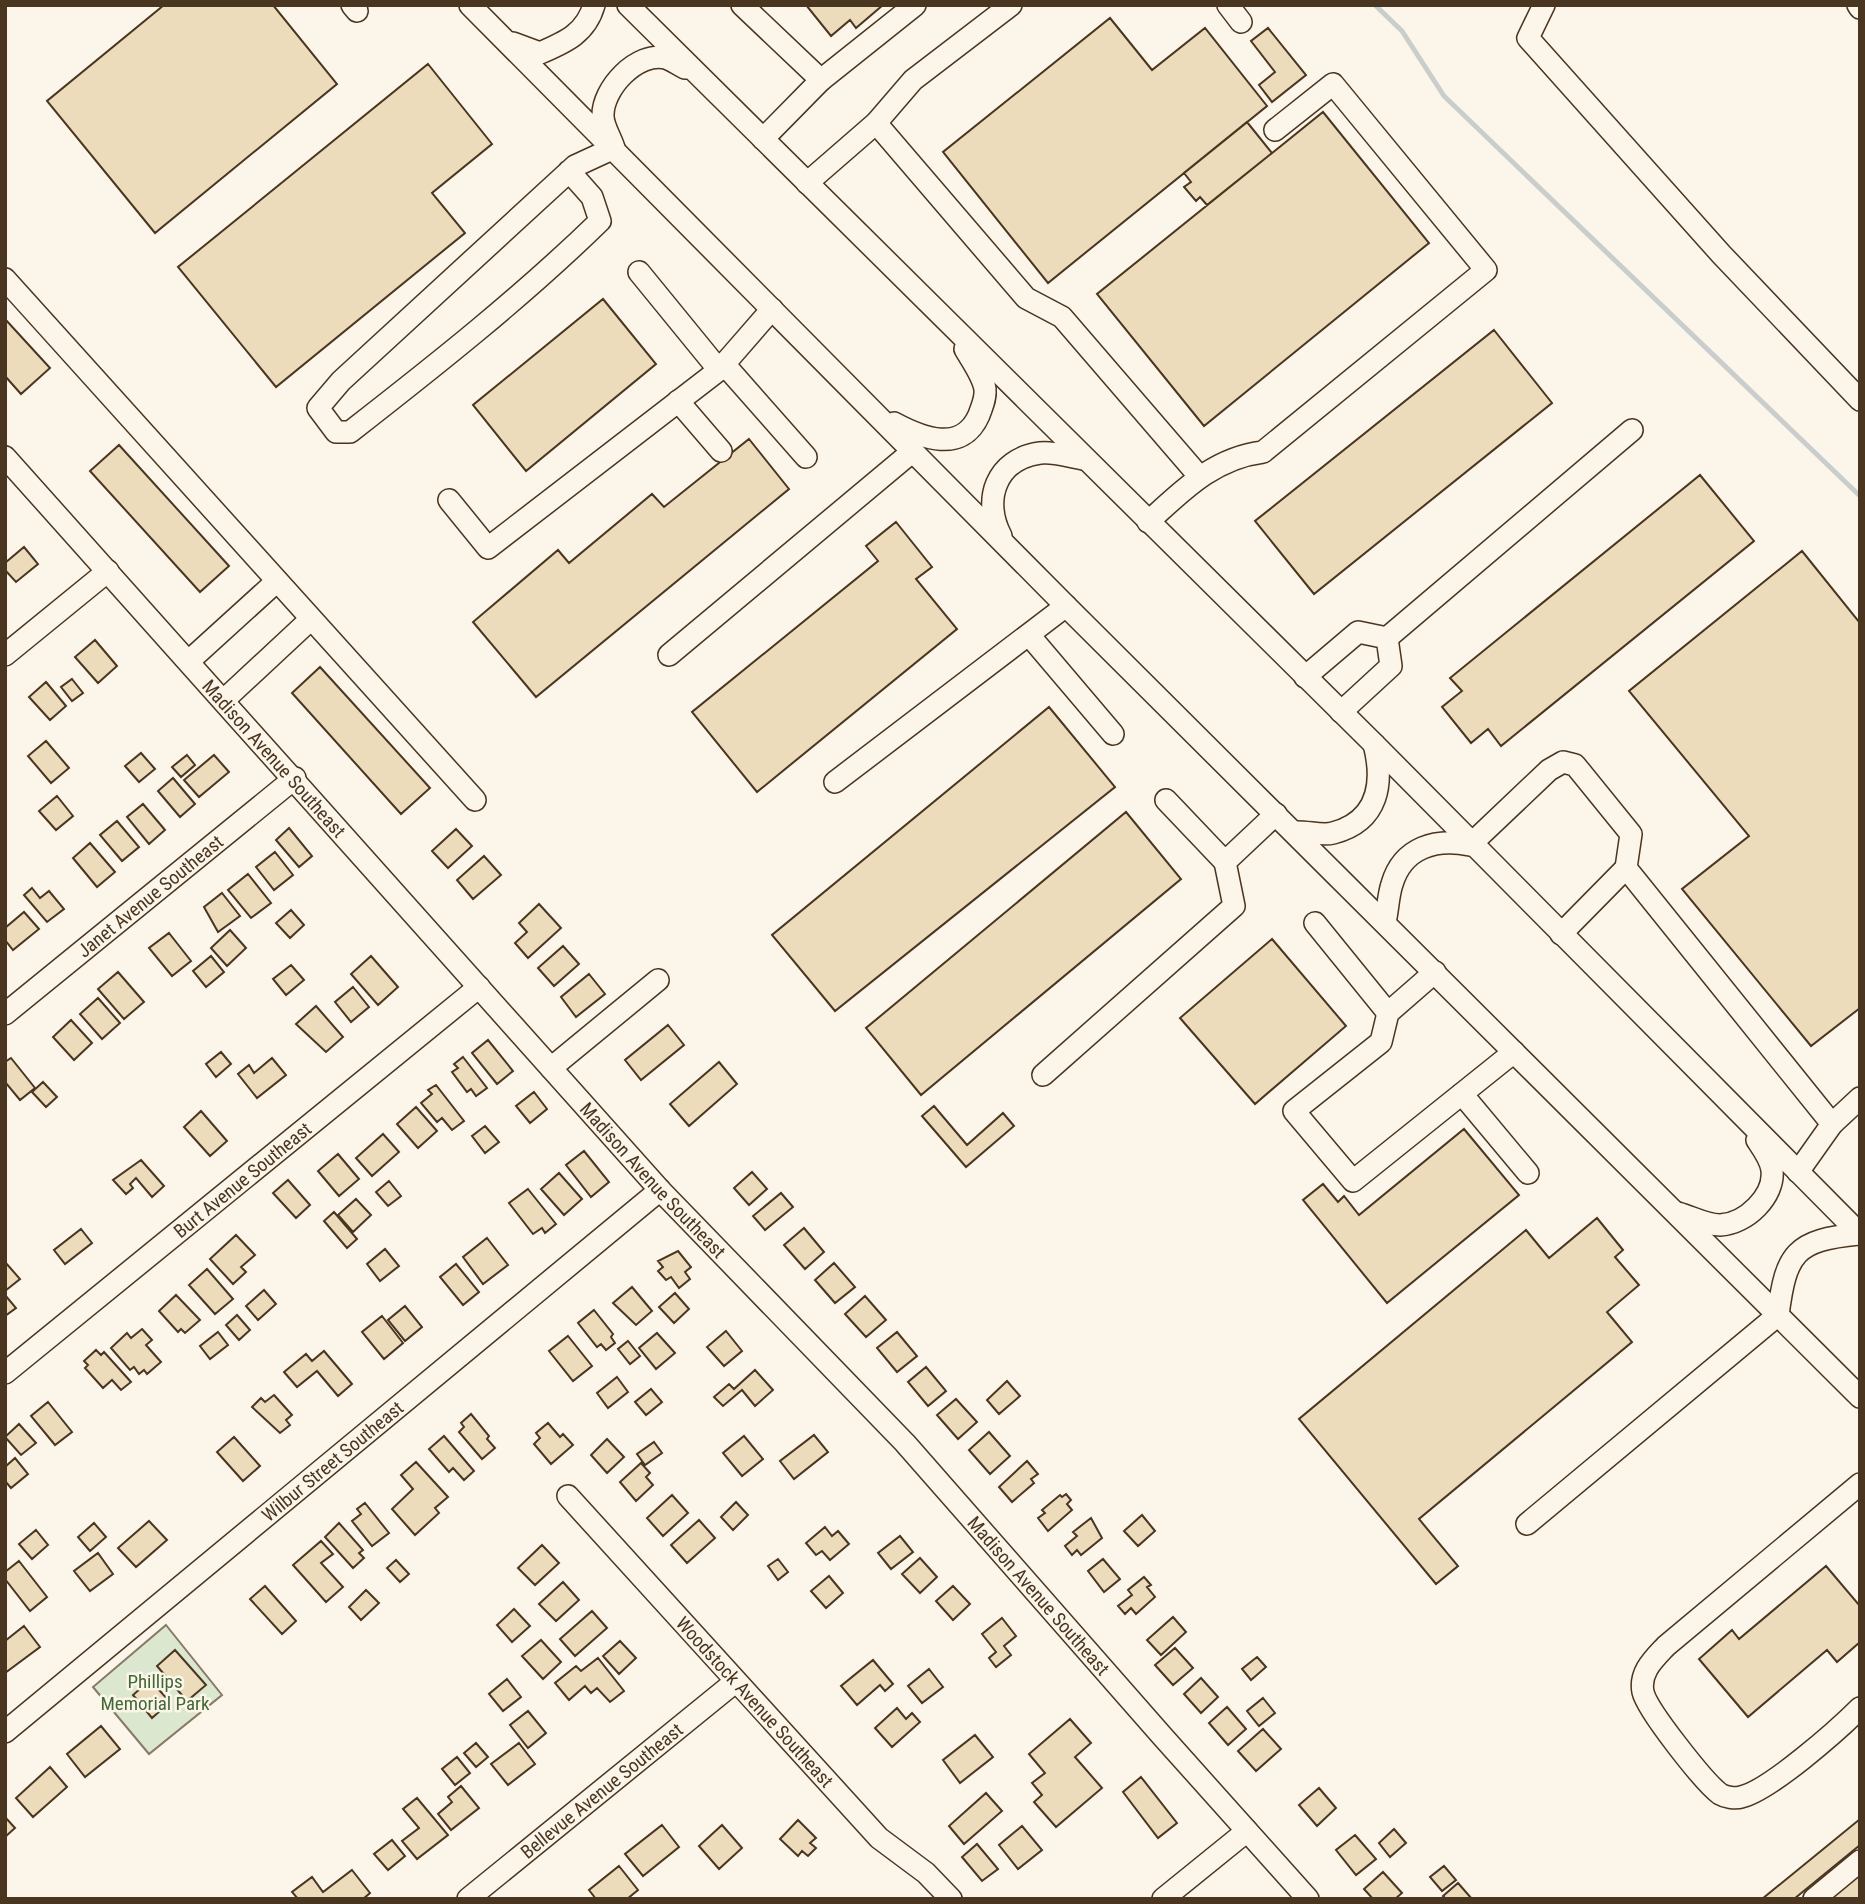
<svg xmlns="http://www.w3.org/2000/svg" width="1865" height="1904" viewBox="0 0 1865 1904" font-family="'Roboto Condensed',sans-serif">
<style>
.green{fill:#dce7d0;stroke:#887966;stroke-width:2}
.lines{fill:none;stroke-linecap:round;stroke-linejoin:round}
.stream{stroke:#c9cecd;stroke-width:5}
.building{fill:#ecdcbc;stroke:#4a3520;stroke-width:2}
.minor-casing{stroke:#4a3520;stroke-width:24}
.minor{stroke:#fbf6e9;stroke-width:21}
.labels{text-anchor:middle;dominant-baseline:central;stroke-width:5;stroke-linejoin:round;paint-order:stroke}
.street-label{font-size:19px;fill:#4a3520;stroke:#fbf6e9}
.park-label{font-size:19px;fill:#436837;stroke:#fbf6e9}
</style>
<rect width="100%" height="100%" fill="#fbf6e9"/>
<!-- green -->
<path class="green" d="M166,1625L222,1695L149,1754L93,1687Z"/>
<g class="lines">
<!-- stream -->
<path class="stream" d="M1375,5L1402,31L1444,96L1860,496"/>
</g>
<!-- building -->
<path class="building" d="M164,5H273L337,84L155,233L47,101Z
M806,5H883L856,28L850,20L831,36Z
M1110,18L1152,70L1205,28L1267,106L1048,283L943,152Z
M1268,28L1306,75L1272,102L1259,85L1275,72L1251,41Z
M428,64L492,144L432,193L465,233L276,387L178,267Z
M1323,112L1429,243L1204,426L1097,294Z
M1247,122L1272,153L1207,205L1200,197L1196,201L1184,187L1191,182L1184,173Z
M603,299L656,364L526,471L473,405Z
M5,319L50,368L21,394L5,376Z
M1494,330L1552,403L1314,594L1255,521Z
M749,439L789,489L536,697L473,622L558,550L569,563L652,494L664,507Z
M119,445L229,566L200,592L90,471Z
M1700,475L1754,541L1501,746L1488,729L1471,743L1442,707L1462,691L1450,678Z
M896,522L932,567L916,579L957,629L757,792L692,712L878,561L866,546Z
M24,547L38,564L16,582L5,570V563Z
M1802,551L1860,623V1008L1811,1046L1682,889L1749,836L1629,691Z
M95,640L117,666L98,683L75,657Z
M320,667L430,788L401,814L292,693Z
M72,679L83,693L72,701L61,687Z
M46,682L66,706L50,720L29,697Z
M1049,707L1115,787L835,1011L772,935Z
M46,741L69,768L51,783L28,756Z
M141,753L155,769L139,782L125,766Z
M187,755L195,765L181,777L172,767Z
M214,755L229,772L199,797L184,780Z
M173,778L195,804L180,817L158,791Z
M57,796L73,816L56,830L39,811Z
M143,804L165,830L149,844L127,817Z
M1126,812L1181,879L921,1095L866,1028Z
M117,821L139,847L122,861L100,835Z
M289,828L312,856L299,867L276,840Z
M456,829L472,846L448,868L432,851Z
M90,843L115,872L97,887L73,858Z
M275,852L293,875L274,890L256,867Z
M484,856L501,875L473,899L457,880Z
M248,874L271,903L251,918L228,890Z
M32,888L40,898L49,891L64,909L47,922L24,895Z
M222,893L240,916L218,932L204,907Z
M539,904L561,928L528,958L515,943L527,932L519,923Z
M291,910L304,925L290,938L276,923Z
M24,912L39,929L13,950L5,940V928Z
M230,930L246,948L227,966L211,948Z
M169,933L191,961L172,976L149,948Z
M1272,939L1346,1026L1255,1104L1180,1018Z
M563,946L579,964L554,986L538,968Z
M211,956L224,972L206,987L193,971Z
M371,956L398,987L378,1005L351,974Z
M291,965L304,980L286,995L273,979Z
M118,972L144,1002L124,1019L98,989Z
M589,974L605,994L576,1017L561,997Z
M353,987L369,1007L351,1022L335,1002Z
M98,998L120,1023L102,1039L80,1014Z
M316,1006L343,1037L326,1052L296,1024Z
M71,1020L92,1043L74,1060L53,1037Z
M668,1025L684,1045L641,1080L625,1060Z
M488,1040L513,1071L497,1084L472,1053Z
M221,1052L231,1064L216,1077L206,1064Z
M463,1057L487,1088L476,1096L471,1089L467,1092L452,1072L458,1068L454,1064Z
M11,1058L35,1088L20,1100L5,1082V1062Z
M272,1058L286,1075L257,1098L238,1074L249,1065L254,1073Z
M719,1062L737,1084L689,1126L670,1104Z
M43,1082L57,1097L46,1107L32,1092Z
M436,1085L464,1121L452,1130L442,1118L437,1122L421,1103L432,1094L428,1090Z
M534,1092L547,1109L530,1123L516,1106Z
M934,1106L967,1145L1003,1113L1014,1126L966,1167L922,1116Z
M416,1107L437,1131L418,1148L397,1124Z
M201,1111L227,1141L210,1156L184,1127Z
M485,1126L499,1142L485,1153L472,1136Z
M1464,1129L1519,1195L1387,1303L1303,1200L1323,1184L1338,1202L1344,1196L1359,1215Z
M383,1134L399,1152L372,1176L356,1158Z
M584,1151L609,1182L591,1197L566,1165Z
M338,1154L359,1179L339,1196L318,1171Z
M141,1160L164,1186L152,1197L136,1178L130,1184L133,1188L126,1194L113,1180Z
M752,1172L767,1189L749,1205L734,1188Z
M559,1173L582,1199L564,1215L541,1189Z
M288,1180L310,1205L296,1218L273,1193Z
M389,1181L401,1196L388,1206L376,1192Z
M528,1189L556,1224L545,1233L542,1228L533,1234L509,1203Z
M781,1193L793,1207L765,1230L753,1216Z
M356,1199L371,1215L353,1232L338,1215Z
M334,1212L357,1239L347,1248L324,1221Z
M1597,1218L1623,1250L1615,1257L1639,1285L1607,1312L1632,1342L1419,1519L1458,1566L1436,1584L1299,1419L1526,1230L1549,1258Z
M804,1228L824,1252L805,1269L784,1245Z
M81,1229L92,1243L65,1264L54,1250Z
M236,1235L255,1255L241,1267L246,1272L233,1284L210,1259Z
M487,1238L508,1265L483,1284L463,1257Z
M385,1249L399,1266L380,1281L367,1264Z
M678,1251L691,1267L685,1272L690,1279L679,1288L671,1277L666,1280L658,1271L663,1267L658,1261Z
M5,1262L20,1279L5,1291Z
M834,1263L855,1287L835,1303L815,1280Z
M456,1264L479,1292L463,1305L440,1277Z
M207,1269L233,1299L215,1314L189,1285Z
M632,1287L652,1311L636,1325L613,1303Z
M264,1290L276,1304L258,1320L246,1306Z
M675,1293L689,1309L674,1323L659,1307Z
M5,1295L16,1308L5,1316Z
M176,1295L200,1320L185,1333L181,1329L178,1332L159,1311Z
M865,1296L886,1320L866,1337L845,1314Z
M405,1306L422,1327L405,1341L388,1320Z
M594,1310L613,1334L611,1337L615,1343L606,1350L601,1344L597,1347L578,1323Z
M237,1315L250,1330L239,1340L226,1325Z
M382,1316L403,1343L384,1359L362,1332Z
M142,1329L152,1340L146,1345L161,1362L147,1374L144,1370L139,1374L134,1367L130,1370L111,1348L127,1333L131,1338Z
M726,1331L742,1351L724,1366L707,1347Z
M218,1332L228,1345L210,1359L200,1346Z
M897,1332L917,1356L897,1372L877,1348Z
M657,1333L675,1353L656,1369L639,1348Z
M568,1336L592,1366L573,1381L549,1351Z
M628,1341L640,1356L630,1364L618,1349Z
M96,1350L101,1355L104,1352L131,1382L121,1390L112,1380L103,1388L85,1368L88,1365L84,1361Z
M324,1351L352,1384L338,1396L317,1371L297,1387L284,1372L306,1354L312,1361Z
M926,1367L946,1391L928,1406L908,1382Z
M755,1370L773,1390L755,1406L742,1390L723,1406L714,1397L729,1384L734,1389Z
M617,1377L628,1392L608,1408L597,1393Z
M1007,1381L1020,1396L999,1414L987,1400Z
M651,1389L662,1402L646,1415L635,1402Z
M274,1395L292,1415L286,1420L290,1425L280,1433L252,1407L261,1398L265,1402Z
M956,1399L977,1422L958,1439L937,1415Z
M48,1402L72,1432L55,1445L31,1416Z
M471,1414L489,1436L487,1439L495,1448L482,1459L459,1432L464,1427L461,1423Z
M548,1423L560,1437L563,1434L573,1445L551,1464L534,1444L540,1438L536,1433Z
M19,1424L36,1443L21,1455L5,1437Z
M989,1432L1010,1456L990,1474L969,1450Z
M814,1435L828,1452L794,1479L780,1461Z
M444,1436L474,1471L464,1480L453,1468L449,1472L429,1449Z
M744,1436L763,1459L742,1476L723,1453Z
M234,1437L260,1466L243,1481L217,1452Z
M607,1439L624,1457L607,1473L591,1455Z
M654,1442L662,1453L645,1465L637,1454Z
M15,1458L28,1474L11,1488L5,1481V1467Z
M1027,1461L1038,1474L1031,1479L1034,1483L1012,1502L999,1487Z
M416,1462L448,1497L435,1508L439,1513L415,1535L392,1509L413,1489L401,1475Z
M641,1463L650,1473L646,1477L653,1485L636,1501L620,1482Z
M1066,1494L1071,1500L1067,1504L1072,1510L1048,1531L1038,1518L1045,1513L1042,1510L1060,1495L1062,1497Z
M672,1495L688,1513L663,1536L647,1518Z
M736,1502L748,1515L733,1530L721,1517Z
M365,1503L389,1533L372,1546L352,1521L361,1514L357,1509Z
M1142,1515L1155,1531L1138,1546L1124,1531Z
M1091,1518L1102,1538L1081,1555L1077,1550L1072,1555L1065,1546L1077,1536L1073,1532Z
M699,1520L715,1538L687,1563L671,1545Z
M149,1521L167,1540L136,1567L118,1548Z
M94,1523L106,1537L90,1551L78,1537Z
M339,1523L363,1550L359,1553L364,1558L353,1568L325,1537Z
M825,1527L832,1536L838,1531L849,1544L830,1560L822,1551L816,1555L806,1543Z
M36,1530L48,1545L32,1559L19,1544Z
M900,1536L913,1552L891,1569L878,1553Z
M321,1541L333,1554L321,1563L343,1587L326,1602L293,1565Z
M542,1545L559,1563L535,1585L518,1568Z
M98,1553L113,1574L90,1591L74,1571Z
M920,1558L937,1577L920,1593L902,1574Z
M778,1559L788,1572L778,1580L768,1566Z
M1103,1559L1120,1579L1104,1592L1088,1571Z
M396,1560L409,1574L400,1582L387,1568Z
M19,1561L47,1597L30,1611L5,1579V1572Z
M1826,1566L1860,1606V1642L1837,1662L1827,1650L1748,1717L1699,1659L1732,1630L1739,1639Z
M829,1576L843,1593L826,1608L811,1591Z
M1144,1577L1151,1585L1147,1587L1155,1597L1136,1614L1131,1608L1125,1614L1118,1606L1132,1595L1128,1590Z
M563,1582L579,1600L556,1621L539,1604Z
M265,1586L296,1621L282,1634L250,1599Z
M953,1586L970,1604L953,1620L936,1601Z
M366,1590L379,1603L361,1620L349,1607Z
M514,1609L530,1626L512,1642L497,1625Z
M592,1611L607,1628L575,1656L560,1639Z
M1173,1617L1186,1632L1161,1655L1147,1640Z
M1002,1618L1016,1636L1004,1646L1011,1655L996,1667L989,1658L996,1652L982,1634Z
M24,1626L40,1647L5,1673V1641Z
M541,1640L561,1662L543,1679L522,1656Z
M620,1641L636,1658L619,1674L603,1656Z
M1175,1648L1193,1668L1173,1685L1155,1665Z
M175,1650L206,1685L187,1701L157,1666Z
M1257,1657L1266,1667L1251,1680L1242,1669Z
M598,1658L624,1691L610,1702L597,1688L591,1693L585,1686L569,1700L555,1683L576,1666L581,1671Z
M873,1660L893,1684L885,1691L880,1685L857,1705L841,1686Z
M929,1669L943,1687L922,1703L908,1686Z
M1201,1678L1218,1697L1201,1713L1184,1694Z
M507,1679L521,1697L503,1711L489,1694Z
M150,1680L170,1702L152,1718L133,1695Z
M1263,1698L1275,1713L1259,1726L1247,1711Z
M1227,1707L1246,1729L1228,1745L1209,1723Z
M897,1708L906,1719L912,1713L920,1722L892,1747L875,1728Z
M528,1711L546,1733L528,1748L510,1725Z
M1070,1719L1091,1743L1075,1757L1102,1788L1056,1827L1034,1802L1042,1795L1032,1783L1045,1773L1029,1754Z
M101,1726L120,1749L85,1777L67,1754Z
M1263,1729L1281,1749L1256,1771L1238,1751Z
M975,1735L993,1757L960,1783L943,1760Z
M476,1743L488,1757L476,1767L464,1753Z
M519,1743L535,1764L508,1785L491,1764Z
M457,1757L470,1773L455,1785L442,1769Z
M50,1767L67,1787L33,1817L16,1798Z
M1141,1777L1177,1823L1158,1838L1123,1792Z
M461,1786L479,1808L451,1830L438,1814L452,1802L448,1797Z
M1319,1788L1336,1808L1317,1826L1299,1805Z
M986,1793L1002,1811L964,1844L949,1826Z
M417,1798L448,1835L417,1859L402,1841L419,1828L403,1809Z
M5,1817L15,1828L5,1837Z
M1860,1819V1845L1794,1899H1762Z
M798,1820L816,1838L810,1843L816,1848L808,1856L802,1851L798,1856L780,1839Z
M662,1825L679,1847L643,1876L625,1854Z
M722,1825L742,1848L719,1869L699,1846Z
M1022,1826L1042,1850L1018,1869L999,1845Z
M1394,1829L1406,1843L1390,1857L1379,1843Z
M1355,1835L1376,1859L1356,1875L1336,1850Z
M392,1840L405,1856L388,1870L374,1854Z
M977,1844L998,1869L982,1881L962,1857Z
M619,1866L638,1890L627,1899H596L589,1890Z
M1444,1866L1456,1880L1442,1891L1430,1877Z
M352,1870L370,1893L363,1899H298L292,1892L312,1877L323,1892Z
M1383,1872L1402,1893L1395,1899H1373L1364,1889Z
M1860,1872V1899H1827Z
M1458,1883L1472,1899H1446L1443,1896Z"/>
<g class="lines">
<!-- minor casing -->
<g class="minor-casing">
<g id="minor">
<path d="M352,5L357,11"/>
<path d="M470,5L1066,606L1860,1397"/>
<path d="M628,5L1374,744L1860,1234"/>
<path d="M742,5L821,80L763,139"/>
<path d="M1228,5L1241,22"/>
<path d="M1544,5L1528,38L1721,254L1860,400"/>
<path d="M1858,5L1860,8"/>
<path d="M513,43L540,53C566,42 586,33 594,5"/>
<path d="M821,80L915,5"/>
<path d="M876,123L1026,298L1062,317L1199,476"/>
<path d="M569,171L592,197L600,221C522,297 436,365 350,432H336L318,408L341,381L575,166L614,148C611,138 603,126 603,116C602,89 637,51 666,58C672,60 679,65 685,68"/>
<path d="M807,183L876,123L913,80L1011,5"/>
<path d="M639,272L719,370"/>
<path d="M5,279L475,800"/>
<path d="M724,364L806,457"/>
<path d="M678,401L721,451"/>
<path d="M894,423C922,438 962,454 979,415C982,406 986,399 985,389C983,376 972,361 965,349"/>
<path id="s1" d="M5,457L660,1190L905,1443L1163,1737L1308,1899"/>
<path d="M449,500L488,548L719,370L772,309"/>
<path d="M1148,522C1183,490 1214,458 1263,452L1486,270L1333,84L1275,130"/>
<path d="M1001,536C982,500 996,459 1040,453C1053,451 1070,457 1084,459"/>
<path d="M1029,635L1113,734"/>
<path d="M1387,638L1632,430"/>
<path d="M5,655L108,571"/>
<path d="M669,655L913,451"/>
<path d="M189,661L277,581"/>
<path d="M1305,677L1358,632L1387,638L1391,666L1341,712"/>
<path d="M224,700L311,619"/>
<path d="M835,782L1066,606"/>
<path d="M1166,800L1225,862"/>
<path d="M1294,832C1307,831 1322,836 1333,833C1379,821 1384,783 1374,744"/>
<path d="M1385,922C1388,910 1388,896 1392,884C1403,847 1436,838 1470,845L1549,770L1563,762L1575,765L1631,834L1626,868L1832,1124"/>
<path d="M1315,923L1388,1013"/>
<path d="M1561,934L1626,868"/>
<path d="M1435,972L1388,1013L1381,1042L1294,1111L1353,1181L1514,1052"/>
<path id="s2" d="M5,1014L295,778"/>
<path d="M551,1068L658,980"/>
<path d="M1043,1075L1234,906L1225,862L1276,814"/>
<path d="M1462,1094L1528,1173"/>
<path d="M1798,1172L1832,1124L1860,1098"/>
<path d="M1678,1213C1692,1217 1706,1225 1720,1225C1746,1224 1775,1196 1772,1170C1771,1160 1763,1149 1757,1140"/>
<path id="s3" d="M5,1373L479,987"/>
<path d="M1860,1484L1666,1646C1654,1659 1639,1672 1643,1692C1647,1710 1704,1782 1720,1794C1725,1797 1735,1799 1741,1797C1769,1791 1838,1730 1860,1708"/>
<path id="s4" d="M568,1496L879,1838L926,1873L951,1899"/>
<path d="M1527,1524L1778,1315C1786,1253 1795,1240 1859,1234"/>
<path id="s5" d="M5,1732L660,1190"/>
<path id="s6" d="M468,1899L735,1682"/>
<path d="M1163,1899L1247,1831"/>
<path d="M1814,1899L1860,1861"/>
</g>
</g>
<!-- minor -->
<use href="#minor" class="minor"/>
</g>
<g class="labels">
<!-- street labels -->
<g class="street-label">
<text stroke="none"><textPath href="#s1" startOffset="404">Madison Avenue Southeast</textPath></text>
<text stroke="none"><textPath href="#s2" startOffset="187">Janet Avenue Southeast</textPath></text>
<text stroke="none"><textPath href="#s3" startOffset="306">Burt Avenue Southeast</textPath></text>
<text stroke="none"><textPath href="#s1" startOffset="971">Madison Avenue Southeast</textPath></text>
<text stroke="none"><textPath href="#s5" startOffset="425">Wilbur Street Southeast</textPath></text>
<text stroke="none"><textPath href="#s1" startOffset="1538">Madison Avenue Southeast</textPath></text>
<text stroke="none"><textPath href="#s4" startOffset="278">Woodstock Avenue Southeast</textPath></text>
<text stroke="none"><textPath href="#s6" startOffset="172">Bellevue Avenue Southeast</textPath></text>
</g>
<!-- park labels -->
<g class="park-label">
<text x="155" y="1681">Phillips<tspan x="155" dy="22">Memorial Park</tspan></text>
</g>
</g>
<!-- border -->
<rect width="1865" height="1904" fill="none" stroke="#4a3520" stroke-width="14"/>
</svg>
